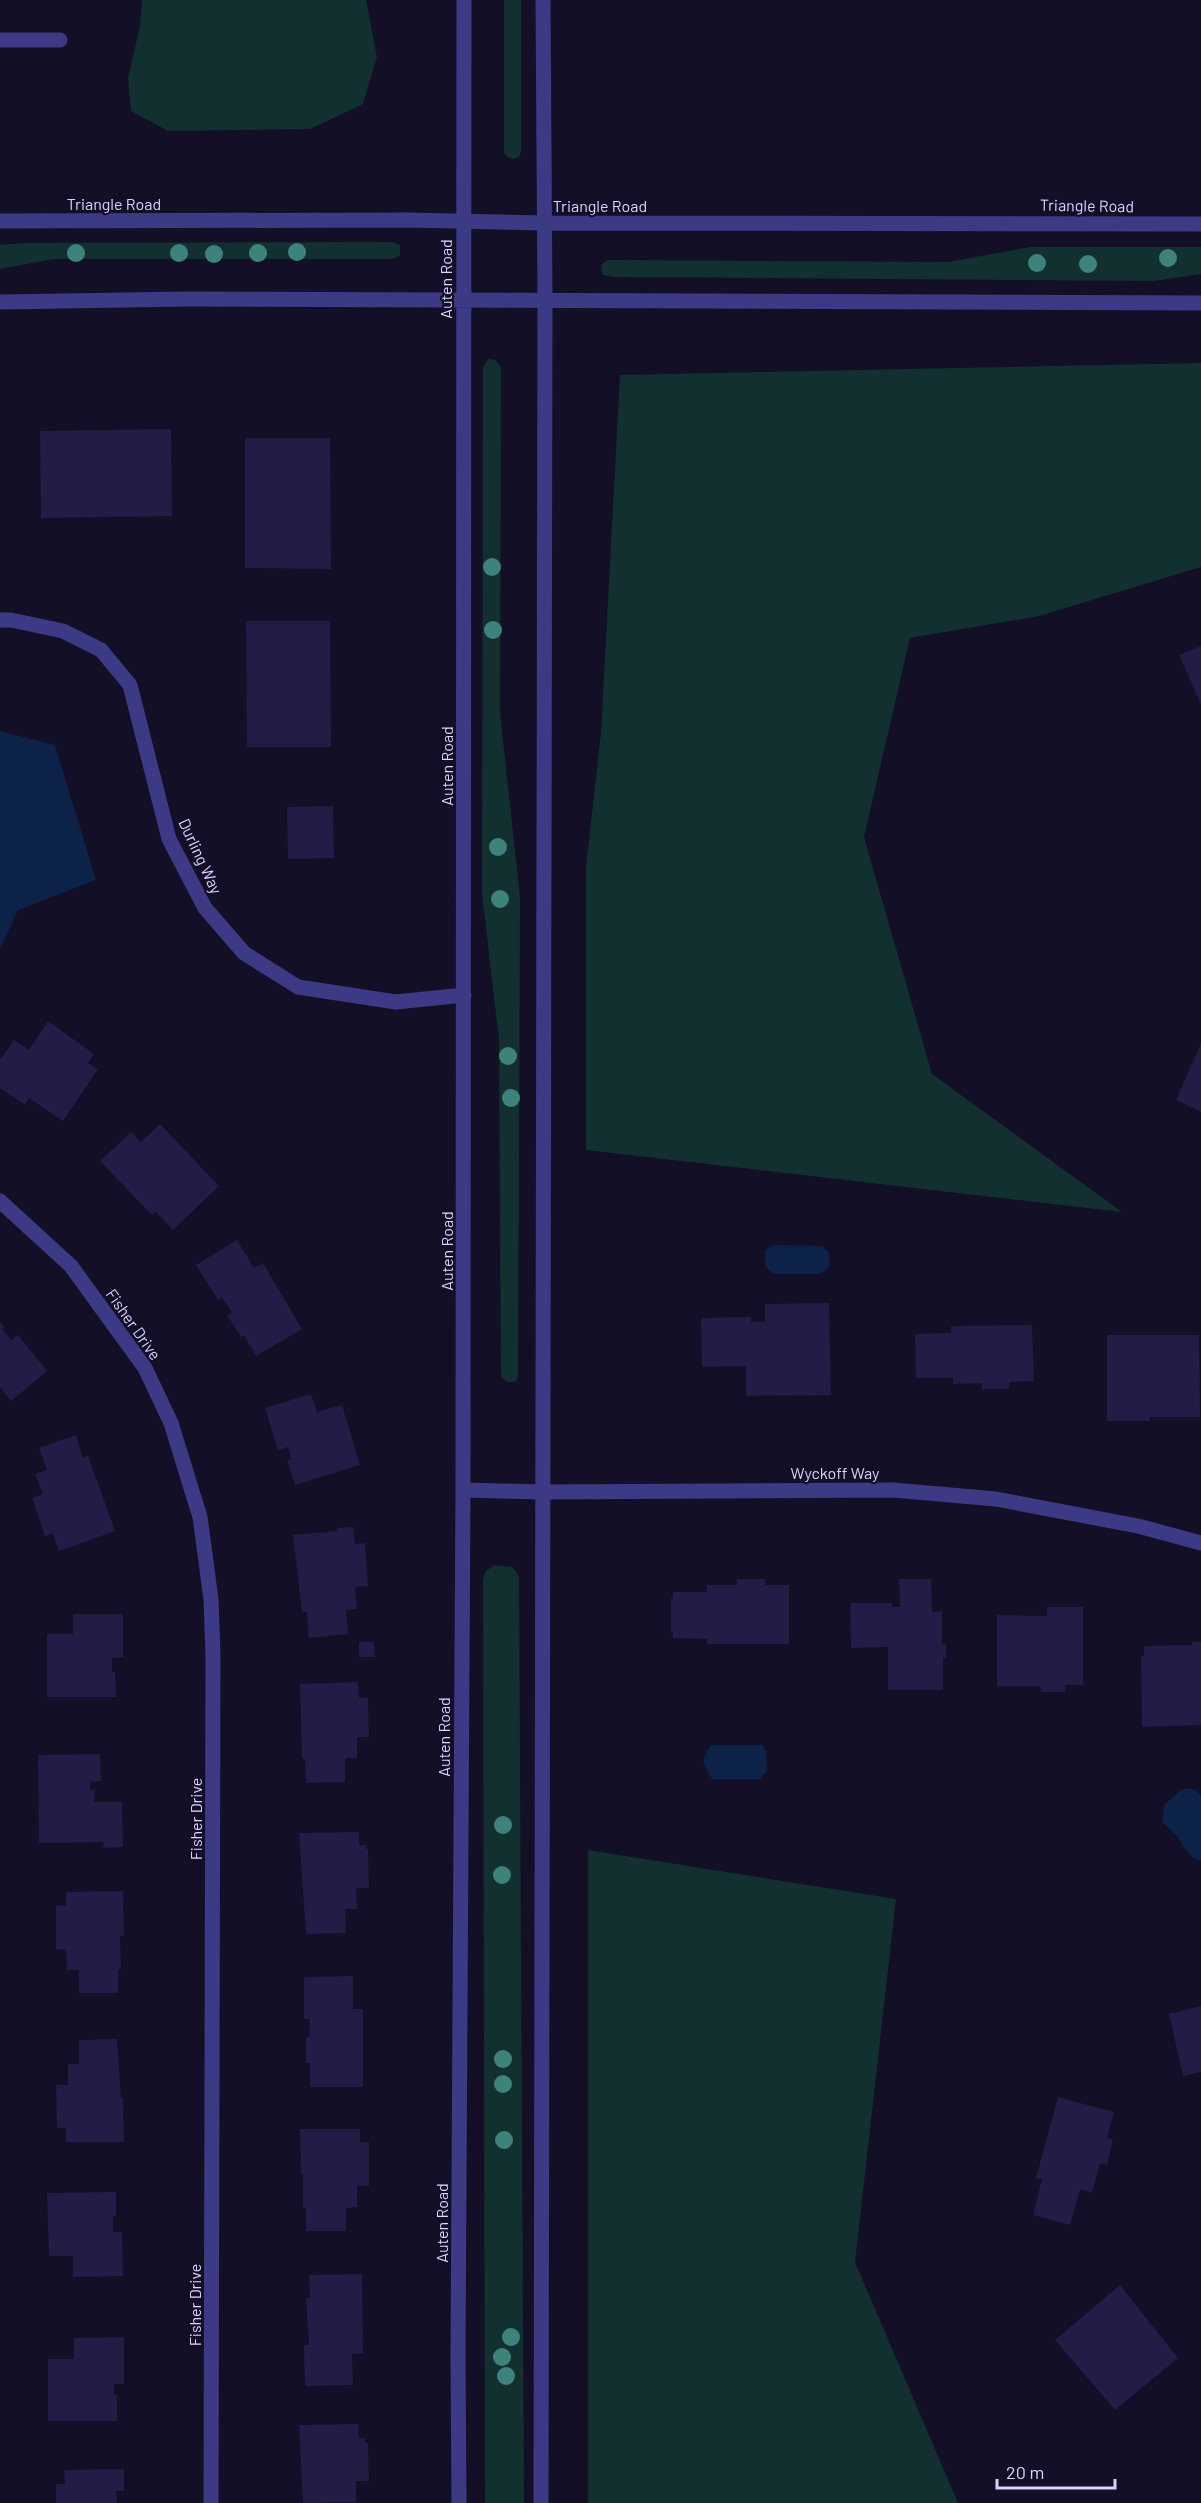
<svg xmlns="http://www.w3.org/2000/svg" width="1201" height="2503" viewBox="0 0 1201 2503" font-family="Barlow,sans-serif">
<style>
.green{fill:#12302f}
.water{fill:#0c2248}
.building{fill:#241b47}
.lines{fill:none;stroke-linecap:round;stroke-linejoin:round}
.minor{stroke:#3d3a85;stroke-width:15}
.tree{fill:#3d827b}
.labels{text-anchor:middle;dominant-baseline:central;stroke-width:4.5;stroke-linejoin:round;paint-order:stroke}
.street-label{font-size:16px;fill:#d9d4ff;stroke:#130f26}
</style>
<rect width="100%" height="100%" fill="#130f26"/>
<!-- green -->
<path class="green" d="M142,0H366L377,57L363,104L310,129L168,131L131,111L128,78L140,26Z
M504,0H521V152L519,157L513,159L507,157L504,153Z
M392,242L400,245V256L392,259H54L0,269V245L23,243Z
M1030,247H1201V274L1154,281L615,277L603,275L601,270L602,264L608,260H615L948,262Z
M488,359L495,360L501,367L500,713L520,897L518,1376L516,1381C511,1384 504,1382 501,1376L499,1040L482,893L483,367Z
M1201,363V567L1039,616L910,638L864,837L932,1074L1122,1212L586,1150V868L601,733L620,375Z
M494,1565L512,1567L517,1572L519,1579L524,2503H485L483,1580L485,1572Z
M588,1850L896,1899L855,2262L958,2503H588Z"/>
<!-- water -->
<path class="water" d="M0,731L55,745L96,880L18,910L0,949Z
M773,1245L822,1246L829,1252V1267L820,1274H773L765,1266V1251Z
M711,1745H763L766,1752L767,1771L762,1776V1779H712C703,1761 699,1765 711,1745Z
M1188,1788L1196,1790L1201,1796V1861C1187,1857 1185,1847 1177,1836C1173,1831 1166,1827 1162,1822L1164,1805L1181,1790Z"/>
<!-- building -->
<path class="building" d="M171,429L172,516L41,518L40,431Z
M245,438H330L331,569L245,568Z
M246,621H330L331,747H247Z
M1201,646V704L1179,655Z
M333,806L334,858L288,859L287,807Z
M48,1021L94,1054L88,1063L98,1069L63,1121L29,1098L25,1105L0,1088V1060L14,1040L29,1050Z
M1201,1043V1112L1176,1100Z
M160,1124L219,1186L173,1230L156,1212L152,1215L100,1161L131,1132L141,1142Z
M237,1240L254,1268L263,1263L302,1329L256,1356L244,1335L241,1337L227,1315L232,1313L222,1297L218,1300L196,1265Z
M829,1303L831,1395L746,1396V1366L702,1367L701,1318L751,1317V1322H765V1304Z
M0,1322L4,1327L2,1329L11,1340L18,1335L47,1371L11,1401L0,1387Z
M1032,1325L1034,1381L1009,1382V1389H982V1383L953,1384V1378H916L915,1334L951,1333V1326Z
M1107,1335H1199L1200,1417H1150V1421H1107Z
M311,1394L317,1412L342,1405L360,1465L295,1485L287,1460L291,1459L288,1447L278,1450L265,1408Z
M76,1435L83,1458L88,1456L115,1531L59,1551L53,1534L45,1536L32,1498L43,1494L35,1474L47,1470L39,1448Z
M353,1527L355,1544L365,1543L368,1586L355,1587L357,1609L346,1610L348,1634L309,1638L307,1612H302L293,1535L338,1531V1528Z
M737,1579H765V1585H789V1644H707V1639L673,1638V1632L671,1633V1598H673V1592H707V1585H737Z
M899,1579H931L932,1612L942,1611V1644H946V1658H943V1690H888V1647L851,1648L850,1603H892V1607H900Z
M1047,1607H1083V1685H1065V1692H1041L1040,1686H997V1615L1047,1616Z
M73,1614H123V1657L112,1658V1672H115L116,1697H47V1634H73Z
M359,1642H374L375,1657H359Z
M1192,1642H1201V1725L1142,1727L1141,1656H1144V1646L1192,1645Z
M358,1682L359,1698H368L369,1737H357V1758H345V1782L306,1783L305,1759H302L300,1684Z
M100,1754L101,1781L90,1782V1790L95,1789L94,1802H122L123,1847L103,1848L104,1842L39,1843L38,1755Z
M359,1832V1845H366V1849H368L369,1888H356L357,1909H345L346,1933L306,1934L299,1833Z
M123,1891L124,1935L120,1936L121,1969H118V1993H79V1970H67L66,1949L56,1950V1905L66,1906V1892Z
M353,1976V2009H363V2087H310V2063H306V2037H309L310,2019H304V1977Z
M1201,2006V2072L1183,2076L1169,2014Z
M117,2039L121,2098H123L124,2142H66V2128H57L56,2085H68V2064H79V2040Z
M1058,2097L1114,2112L1107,2138L1113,2140L1107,2165L1100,2163L1092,2193L1080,2189L1070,2225L1033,2215L1042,2179L1036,2178Z
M300,2129H360V2142H369V2186H357V2207L346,2208V2231H306V2207L303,2208V2174H301Z
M116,2192V2216H113V2232H122L123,2276L73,2277V2256H49L47,2193Z
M362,2274L363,2353L352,2354L353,2385L305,2386L304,2345H309L306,2298H310L309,2275Z
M1120,2285L1178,2358L1115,2410L1055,2340Z
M124,2337V2384H114V2395H117V2421H48V2359H74V2338Z
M358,2424L359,2438H366L365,2443H368L369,2481H356V2502L303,2503L299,2425Z
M124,2469V2491H116L117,2503H56V2484H65L64,2470Z"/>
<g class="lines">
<!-- minor -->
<path class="minor" d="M0,40H60
M0,221L409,220L543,223L1201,224
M0,302L188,299L1201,303
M0,620H11L63,631L101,650L130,685L169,839L205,908L244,953L298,987L396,1002L464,995
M0,1201L71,1266L145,1368L171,1423L200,1517L211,1599L213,1655L211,2503
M463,1490L543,1492L893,1490L996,1499L1138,1526L1201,1543
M459,2503L458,2354L463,1490L464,0
M541,2503L545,300L543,0"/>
</g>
<!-- trees -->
<g class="tree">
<circle cx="297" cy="252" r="9"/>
<circle cx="76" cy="253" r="9"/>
<circle cx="179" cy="253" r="9"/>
<circle cx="258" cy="253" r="9"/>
<circle cx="214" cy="254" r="9"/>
<circle cx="1168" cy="258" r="9"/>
<circle cx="1037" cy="263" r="9"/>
<circle cx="1088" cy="264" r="9"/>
<circle cx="492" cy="567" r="9"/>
<circle cx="493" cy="630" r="9"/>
<circle cx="498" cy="847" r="9"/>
<circle cx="500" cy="899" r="9"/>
<circle cx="508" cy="1056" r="9"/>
<circle cx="511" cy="1098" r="9"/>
<circle cx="503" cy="1825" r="9"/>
<circle cx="502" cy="1875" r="9"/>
<circle cx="503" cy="2059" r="9"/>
<circle cx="503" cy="2084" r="9"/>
<circle cx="504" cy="2140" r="9"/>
<circle cx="511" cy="2337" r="9"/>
<circle cx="502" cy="2357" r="9"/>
<circle cx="506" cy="2376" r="9"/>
</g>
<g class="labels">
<!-- street labels -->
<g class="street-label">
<text x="114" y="203">Triangle Road</text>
<text x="600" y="205">Triangle Road</text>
<text transform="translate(1087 205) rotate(1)">Triangle Road</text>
<text transform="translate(445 279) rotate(-90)">Auten Road</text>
<text transform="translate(446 766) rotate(-90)">Auten Road</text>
<text transform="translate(201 856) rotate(65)">Durling Way</text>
<text transform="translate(446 1251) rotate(-90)">Auten Road</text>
<text transform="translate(134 1324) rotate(55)">Fisher Drive</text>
<text x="835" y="1472">Wyckoff Way</text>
<text transform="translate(443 1737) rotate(-90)">Auten Road</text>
<text transform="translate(195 1819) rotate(-90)">Fisher Drive</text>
<text transform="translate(441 2223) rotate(-90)">Auten Road</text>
<text transform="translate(194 2305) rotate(-90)">Fisher Drive</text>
</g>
</g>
<!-- scale -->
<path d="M997 2479v9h118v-9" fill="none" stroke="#d9d4ff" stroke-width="3"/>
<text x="1006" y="2479" font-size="18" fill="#d9d4ff" stroke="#130f26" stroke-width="4.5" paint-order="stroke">20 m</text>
</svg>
